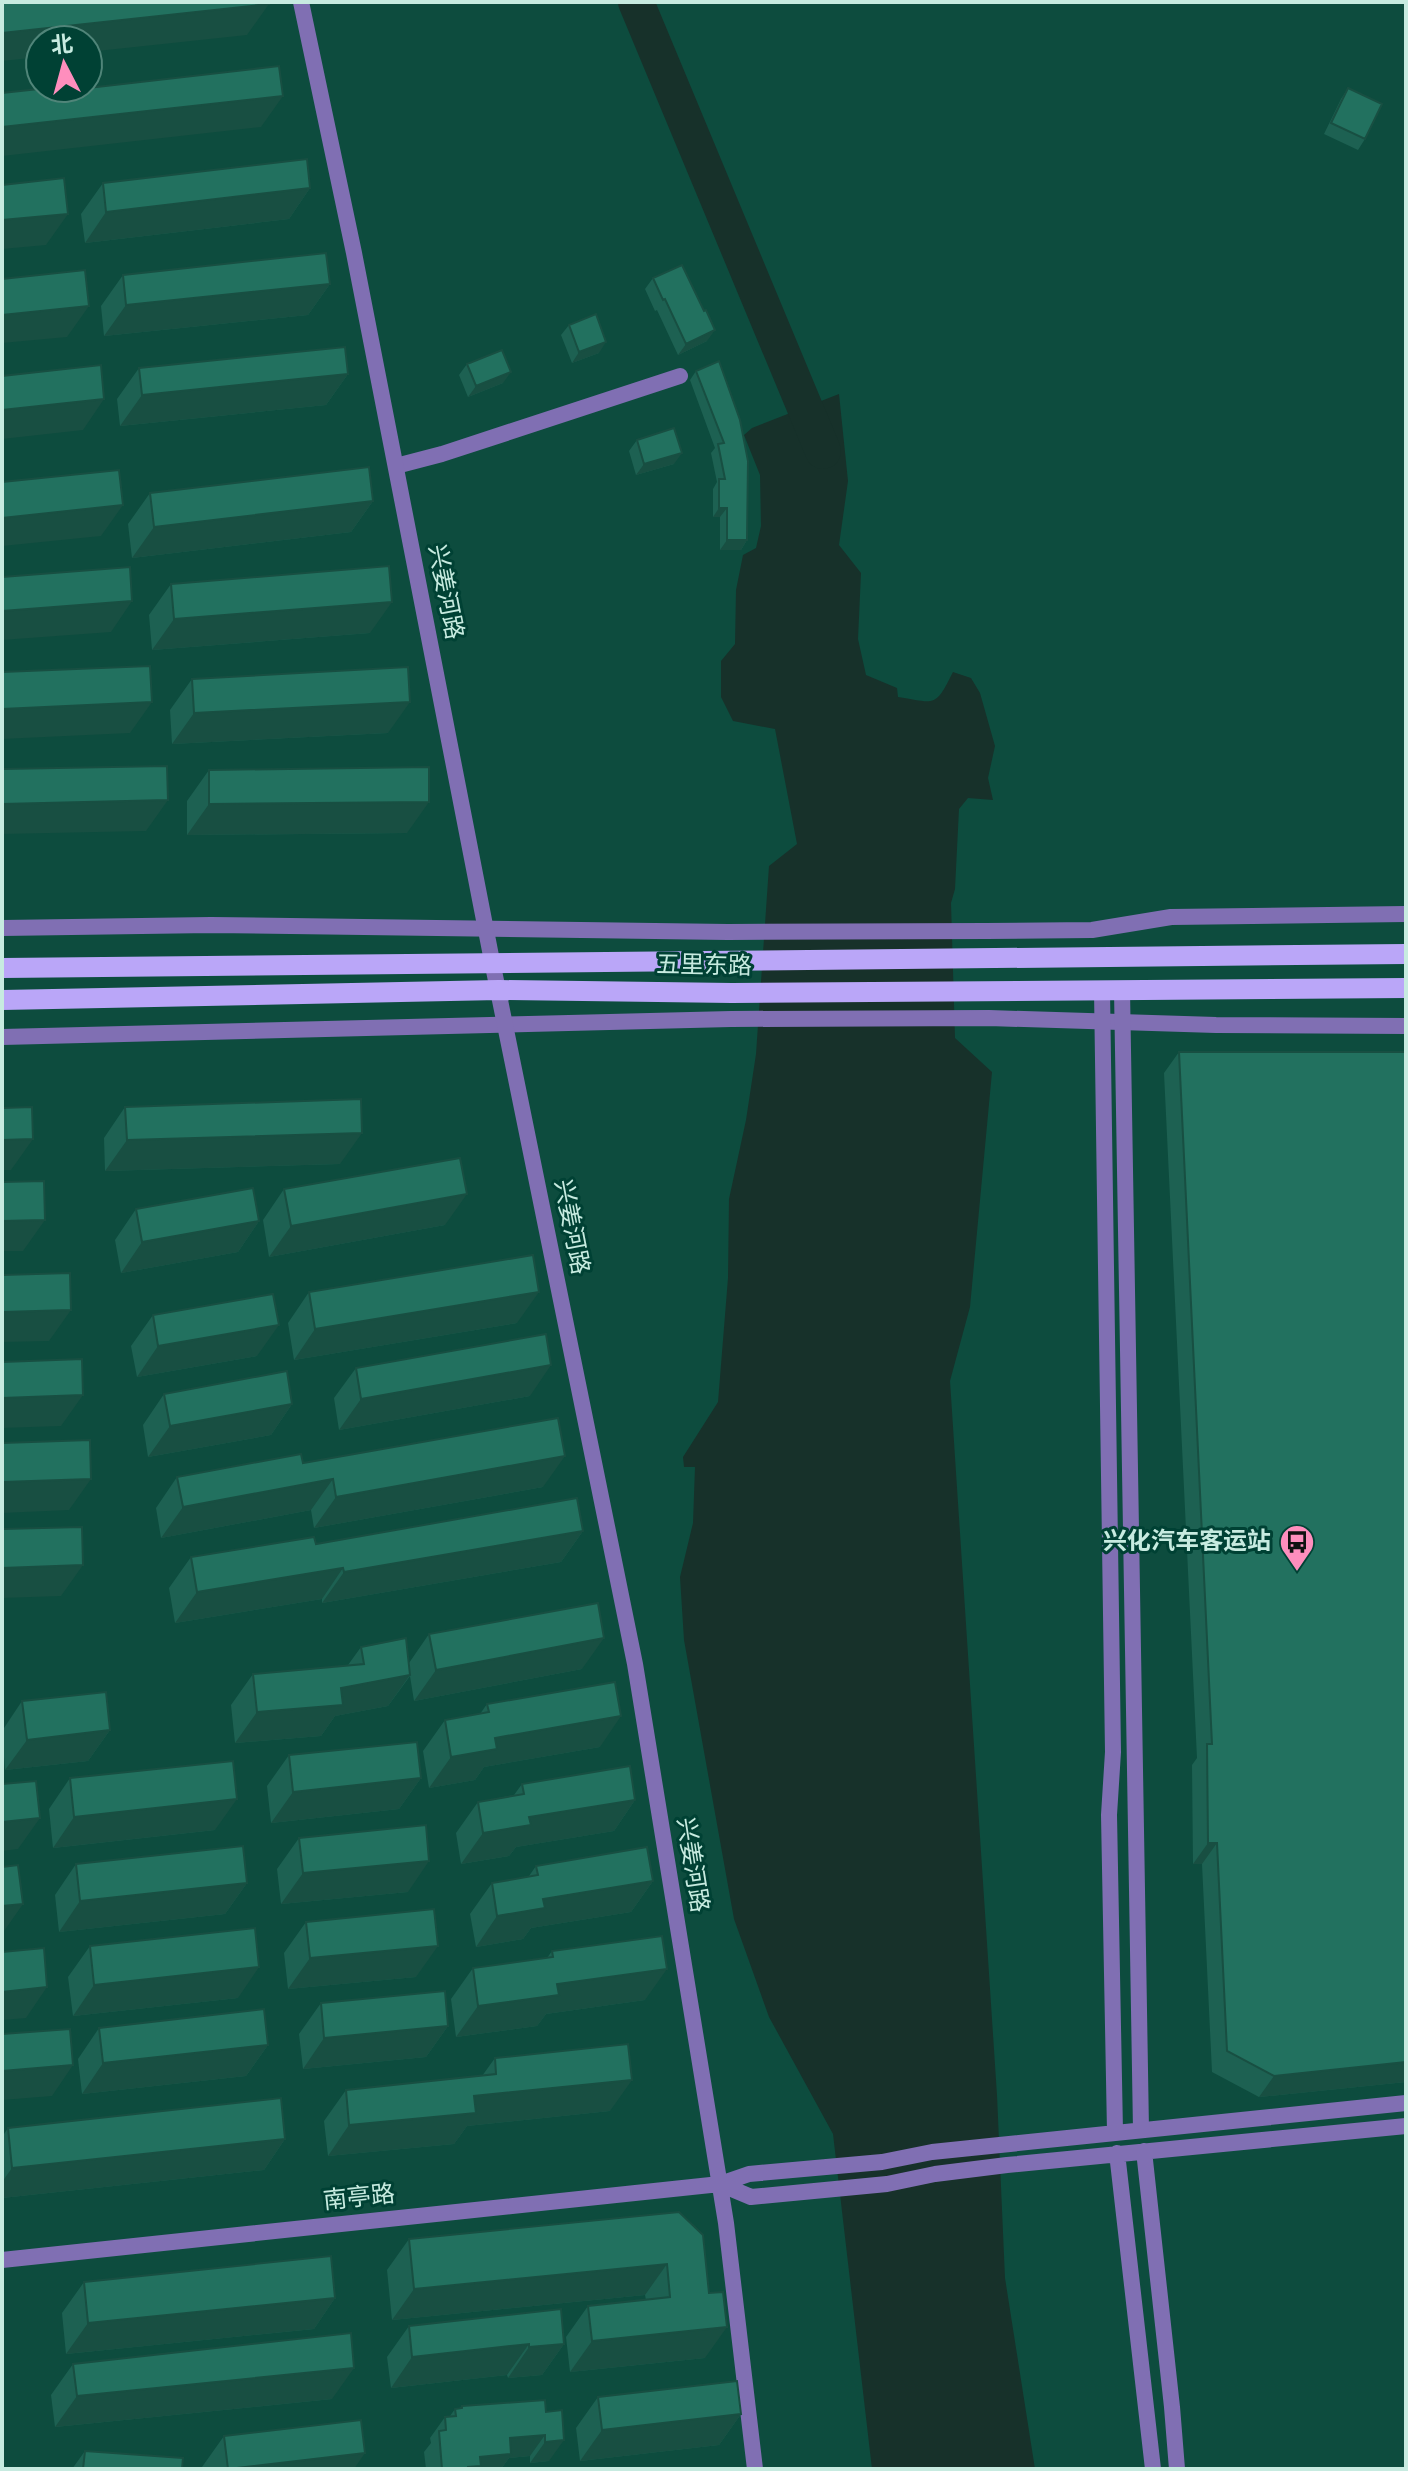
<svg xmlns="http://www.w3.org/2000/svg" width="1408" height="2471" viewBox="0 0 1408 2471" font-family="'Alegreya Sans','Noto Sans SC',sans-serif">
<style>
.water{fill:#17312a}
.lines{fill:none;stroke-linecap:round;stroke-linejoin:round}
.river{stroke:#17312a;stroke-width:36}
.minor{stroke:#806fb3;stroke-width:16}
.tertiary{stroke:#806fb3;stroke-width:16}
.primary{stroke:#baa6f8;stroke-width:20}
.wall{fill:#1d6152}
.shaded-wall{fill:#184f42}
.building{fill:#22715f;stroke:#184f42;stroke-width:2}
.labels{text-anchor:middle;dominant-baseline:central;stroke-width:6;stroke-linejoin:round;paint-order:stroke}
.street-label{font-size:24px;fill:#c7ebe0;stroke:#004134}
.poi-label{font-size:24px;font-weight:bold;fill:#c7ebe0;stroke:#004134;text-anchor:end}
</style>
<rect width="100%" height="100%" fill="#0d4c3e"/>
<!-- water -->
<path class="water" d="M839,394L848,481L839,545L861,573L858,639L866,675L897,688L898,697C936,703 935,708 953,672L971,678L980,693L995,746L988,778L993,800L968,798L959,809L955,889L951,903L955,1038L992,1072L970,1307L950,1381L997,2095L1005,2278L1035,2469H872L833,2134L769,2017L734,1919L684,1640L680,1577L693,1523L695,1467H684L683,1457L718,1402L728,1278L729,1199L746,1120L756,1054L769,866L797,844L775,729L733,721L721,697V661L735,644L736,590L743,555L756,548L761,526L760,475L744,435L752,428Z"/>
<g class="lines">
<!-- river -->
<path class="river" d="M636,2L823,451"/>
<!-- minor -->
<path class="minor" d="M396,466L442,454L680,376
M2,928L211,925L728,932L986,931L1092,930L1171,917L1406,914
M2,1037L731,1019L989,1018L1216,1025L1406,1026"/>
<!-- tertiary -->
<path class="tertiary" d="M301,2L354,253L492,961L635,1664L726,2223L755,2469
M1102,990L1113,1752L1109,1815L1115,2132
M1122,990L1141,2130
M1144,2151L1172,2407L1177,2469
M1117,2153L1153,2469
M720,2184L751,2197L887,2184L935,2174L1007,2165L1406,2126
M2,2260L720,2184L749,2174L882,2162L932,2152L1406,2103"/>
<!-- primary -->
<path class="primary" d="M2,968C470,961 938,961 1406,954
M2,1000L499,990L732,993L1406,988"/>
</g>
<!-- wall -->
<path class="wall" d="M1348,88L1365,139L1358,150L1324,134L1341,99Z
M103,183L310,188L289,219L85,243L81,214Z
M123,275L330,284L308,315L104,336L101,306Z
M653,278L707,341L678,355L657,310L655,311L645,289Z
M569,325L599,353L572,363L561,335Z
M719,361L747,540L741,550H720V517H713V489L717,482L711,453L715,448L690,380L696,371Z
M467,364L503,383L468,397L459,375Z
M139,368L348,374L326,405L120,426L117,399Z
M637,440L674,464L636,475L629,451Z
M150,493L373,501L351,532L132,558L128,524Z
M171,584L370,633L152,650L149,615Z
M192,679L388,733L172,744L170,710Z
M209,770L407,833L187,835V801Z
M1179,1052L1406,2082L1259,2097L1212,2072L1202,1864H1193L1192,1765L1197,1758L1164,1073Z
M251,1104L340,1164L105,1171L104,1138L125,1107Z
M284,1189L445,1225L269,1257L263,1220Z
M136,1209L259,1221L238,1252L121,1273L115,1240Z
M309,1292L517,1323L294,1360L288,1323Z
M153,1315L257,1356L137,1377L131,1346Z
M356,1368L530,1396L339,1430L334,1398Z
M164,1394L292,1404L271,1435L148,1457L143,1425Z
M303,1463L543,1487L314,1528L311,1510L161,1538L156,1508L177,1477Z
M583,1531L561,1562L322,1603V1599L175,1623L169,1588L191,1557L316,1544Z
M429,1634L582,1669L414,1701L410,1676L388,1706L335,1716L321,1736L235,1743L231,1705L253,1674L348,1665L361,1647L409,1663Z
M22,1701L110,1730L88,1761L5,1770L2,1731Z
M487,1704L600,1747L484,1767L475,1780L429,1788L423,1751L445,1720L480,1714Z
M289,1755L421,1778L399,1809L271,1823L267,1786Z
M70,1778L215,1830L53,1848L49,1809Z
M522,1784L635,1800L614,1831L516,1847L509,1856L461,1864L456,1833L478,1802L514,1795Z
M299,1838L408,1892L281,1904L277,1869Z
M76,1864L247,1883L225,1914L59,1932L55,1895Z
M536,1866L653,1881L631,1912L531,1928L523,1939L476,1947L470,1914L492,1883L529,1876Z
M306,1922L416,1977L288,1989L284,1953Z
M90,1946L238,1998L73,2016L68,1977Z
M552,1951L645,2000L546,2014L537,2026L456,2037L451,1999L473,1968L547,1958Z
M321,2003L448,2026L426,2057L303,2069L299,2034Z
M99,2028L268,2045L246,2076L82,2094L78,2059Z
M495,2058L610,2111L467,2126L454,2144L328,2156L324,2121L346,2090L482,2076Z
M8,2128L285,2139L264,2170L2,2198V2137Z
M679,2212L705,2358L570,2372L566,2337L588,2306L646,2300L645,2295L392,2320L387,2270L409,2239Z
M84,2282L335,2298L314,2329L66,2354L62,2313Z
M409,2326L564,2344L542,2375L508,2378L507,2375L391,2388L387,2357Z
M73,2364L332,2399L55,2427L51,2395Z
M598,2397L741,2414L719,2445L580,2461L576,2428Z
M545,2400L549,2461L530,2463V2456L509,2458L501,2469H426L424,2452L431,2443L430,2438L445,2417L450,2416L455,2409L460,2408L462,2406Z
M224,2436L354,2469H202V2467Z
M85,2451L182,2469H72Z"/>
<!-- shaded-wall -->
<path class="shaded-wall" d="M269,4L247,35L88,52V40H40V57L2,61V33Z
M283,96L261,127L2,156V127Z
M310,188L289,219L85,243L106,212Z
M68,214L46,245L2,249V220Z
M330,284L308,315L104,336L126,305Z
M89,306L67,337L2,343V315Z
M715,330L707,341L678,355L686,344Z
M606,342L599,353L572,363L579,352Z
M511,372L503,383L468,397L476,386Z
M348,374L326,405L120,426L142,395Z
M104,399L83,430L2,439V410Z
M682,453L674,464L636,475L644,464Z
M373,501L351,532L132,558L154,527Z
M123,505L101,536L2,546V518Z
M719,508H727L720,517H713Z
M727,540H747L741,550H720Z
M132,601L111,632L2,640V611Z
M392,602L370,633L152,650L174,619Z
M152,702L130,733L2,739V709Z
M410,702L388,733L172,744L194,713Z
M168,800L146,831L2,834V804Z
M429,802L407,833L187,835L209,804Z
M362,1133L340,1164L105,1171L127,1140Z
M33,1139L11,1170H2V1140Z
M467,1194L445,1225L269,1257L291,1226Z
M45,1220L23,1251H2V1221Z
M259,1221L238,1252L121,1273L142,1242Z
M539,1292L517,1323L294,1360L315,1329Z
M71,1310L49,1341L2,1342V1312Z
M279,1325L257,1356L137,1377L158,1346Z
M551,1365L530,1396L339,1430L361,1399Z
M83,1395L61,1426L2,1428V1398Z
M292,1404L271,1435L148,1457L170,1426Z
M565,1456L543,1487L314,1528L336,1497Z
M91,1479L69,1510L2,1513V1482Z
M333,1479L311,1510L161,1538L183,1507Z
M583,1531L561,1562L322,1603L344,1572Z
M83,1565L61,1596L2,1598V1568Z
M343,1568L322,1599L175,1623L197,1592Z
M604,1638L582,1669L414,1701L436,1670Z
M410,1675L388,1706L335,1716L321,1736L235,1743L257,1712L341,1688Z
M621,1716L600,1747L484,1767L475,1780L429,1788L451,1757L495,1738Z
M110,1730L88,1761L5,1770L27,1740Z
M421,1778L399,1809L271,1823L293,1792Z
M237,1799L215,1830L53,1848L74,1817Z
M635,1800L614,1831L516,1847L509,1856L461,1864L483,1833L529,1817Z
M40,1818L18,1849L2,1851V1822Z
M1208,1843H1217L1202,1864H1193Z
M429,1861L408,1892L281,1904L303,1873Z
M653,1881L631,1912L531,1928L523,1939L476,1947L497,1916L543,1899Z
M247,1883L225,1914L59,1932L80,1901Z
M23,1904L2,1934V1906Z
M438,1946L416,1977L288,1989L310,1958Z
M259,1967L238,1998L73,2016L94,1985Z
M667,1969L645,2000L546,2014L537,2026L456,2037L478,2006L557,1984Z
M47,1987L26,2018L2,2020V1992Z
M448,2026L426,2057L303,2069L324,2038Z
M268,2045L246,2076L82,2094L103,2063Z
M1406,2062V2082L1259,2097L1274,2076Z
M73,2065L52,2096L2,2100V2071Z
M632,2080L610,2111L467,2126L454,2144L328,2156L349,2125L474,2096Z
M285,2139L264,2170L2,2198V2182L12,2168Z
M667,2264L645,2295L392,2320L414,2289Z
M335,2298L314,2329L66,2354L88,2323Z
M727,2327L705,2358L570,2372L592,2341Z
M529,2344L507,2375L391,2388L412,2357Z
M564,2344L542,2375L508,2378L529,2347Z
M354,2368L332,2399L55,2427L77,2396Z
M741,2414L719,2445L580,2461L602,2430Z
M545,2435L530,2456L509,2458L501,2469H466L480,2457L510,2438Z
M564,2440L549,2461L530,2463L545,2442Z
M365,2453L354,2469H233Z"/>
<!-- building -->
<path class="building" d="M2,2H269V4L2,33Z
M279,66L283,96L2,127V93L48,88H63V90L88,88Z
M1348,88L1382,104L1365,139L1331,123Z
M307,159L310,188L106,212L103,183Z
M64,178L68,214L2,220V185Z
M326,253L330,284L126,305L123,275Z
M682,265L704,311L706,310L715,330L686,344L665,299L663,300L653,278Z
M85,270L89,306L2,315V279Z
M596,314L606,342L579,352L569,325Z
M345,347L348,374L142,395L139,368Z
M502,350L511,372L476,386L467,364Z
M719,361L740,420L748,461L747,540H727V508H719V479H725L718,444L724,443L696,371Z
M101,365L104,399L2,410V376Z
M674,428L682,453L644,464L637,440Z
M369,467L373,501L154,527L150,493Z
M119,470L123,505L2,518V482Z
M389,566L392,602L174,619L171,584Z
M130,567L132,601L2,611V577Z
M150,666L152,702L2,709V672Z
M408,667L410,702L194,713L192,679Z
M167,766L168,800L2,804V769Z
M429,767V802L209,804V770Z
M1179,1052H1406V2062L1274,2076L1227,2051L1217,1843H1208L1207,1744H1212Z
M361,1099L362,1133L127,1140L125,1107Z
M32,1107L33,1139L2,1140V1108Z
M460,1158L467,1194L291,1226L284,1189Z
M44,1181L45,1220L2,1221V1182Z
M253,1188L259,1221L142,1242L136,1209Z
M533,1255L539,1292L315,1329L309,1292Z
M70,1273L71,1310L2,1312V1275Z
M273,1294L279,1325L158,1346L153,1315Z
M546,1334L551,1365L361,1399L356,1368Z
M82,1359L83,1395L2,1398V1362Z
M287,1371L292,1404L170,1426L164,1394Z
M558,1418L565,1456L336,1497L333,1479L183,1507L177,1477L301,1454L303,1463Z
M90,1440L91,1479L2,1482V1443Z
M577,1498L583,1531L344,1572L343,1568L197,1592L191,1557L314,1537L316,1544Z
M82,1527L83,1565L2,1568V1529Z
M598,1603L604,1638L436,1670L429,1634Z
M406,1638L410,1675L341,1688L343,1705L257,1712L253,1674L364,1664L361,1647Z
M615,1682L621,1716L495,1738L497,1749L451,1757L445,1720L489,1712L487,1704Z
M106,1692L110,1730L27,1740L22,1701Z
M417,1742L421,1778L293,1792L289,1755Z
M233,1761L237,1799L74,1817L70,1778Z
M630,1766L635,1800L529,1817L531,1825L483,1833L478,1802L524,1794L522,1784Z
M36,1781L40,1818L2,1822V1784Z
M426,1825L429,1861L303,1873L299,1838Z
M243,1846L247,1883L80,1901L76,1864Z
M647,1847L653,1881L543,1899L545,1908L497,1916L492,1883L538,1875L536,1866Z
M18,1865L23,1904L2,1906V1867Z
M434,1909L438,1946L310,1958L306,1922Z
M255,1928L259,1967L94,1985L90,1946Z
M662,1936L667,1969L557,1984L559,1995L478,2006L473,1968L553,1957L552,1951Z
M44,1948L47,1987L2,1992V1952Z
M445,1991L448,2026L324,2038L321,2003Z
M264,2009L268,2045L103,2063L99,2028Z
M70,2029L73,2065L2,2071V2034Z
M628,2044L632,2080L474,2096L476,2113L349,2125L346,2090L496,2074L495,2058Z
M281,2098L285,2139L12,2168L8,2128Z
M679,2212L703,2235L709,2293L723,2292L727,2327L592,2341L588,2306L670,2297L667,2264L414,2289L409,2239Z
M331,2256L335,2298L88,2323L84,2282Z
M561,2309L564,2344L529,2347V2344L412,2357L409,2326Z
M351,2333L354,2368L77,2396L73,2364Z
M737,2381L741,2414L602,2430L598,2397Z
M545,2400L546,2412L562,2410L564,2440L545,2442V2435L510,2438L511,2454L480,2457L481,2466L468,2467V2469H442L439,2431L446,2430L445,2417L456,2416L455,2409L462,2408V2406Z
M361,2420L365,2453L228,2469L224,2436Z
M85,2451L183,2458L182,2469H83Z"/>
<!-- icons -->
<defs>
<g id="bus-pin" transform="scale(1.8)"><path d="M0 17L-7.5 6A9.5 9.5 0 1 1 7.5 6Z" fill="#fe8ebd" stroke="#004134"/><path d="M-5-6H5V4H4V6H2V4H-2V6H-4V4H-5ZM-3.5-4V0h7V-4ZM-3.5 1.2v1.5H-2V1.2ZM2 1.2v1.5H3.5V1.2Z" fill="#111"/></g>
</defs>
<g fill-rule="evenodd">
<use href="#bus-pin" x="1297" y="1542"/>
</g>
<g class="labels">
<!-- street labels -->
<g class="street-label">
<text transform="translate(445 592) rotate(79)">兴姜河路</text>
<text transform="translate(704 966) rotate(1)">五里东路</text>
<text transform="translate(571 1227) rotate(79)">兴姜河路</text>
<text transform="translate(692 1865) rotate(81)">兴姜河路</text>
<text transform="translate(359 2198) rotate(-6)">南亭路</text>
</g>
<!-- poi labels -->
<g class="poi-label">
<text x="1271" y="1542">兴化汽车客运站</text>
</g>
</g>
<!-- border -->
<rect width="1408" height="2471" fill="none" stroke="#c7ebe0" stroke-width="8"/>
<!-- north arrow -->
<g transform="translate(64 64) rotate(354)"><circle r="38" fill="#004134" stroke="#508579" stroke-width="2"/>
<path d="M0-6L14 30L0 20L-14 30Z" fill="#fe8ebd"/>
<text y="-12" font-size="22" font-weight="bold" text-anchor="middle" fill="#c7ebe0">北</text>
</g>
</svg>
